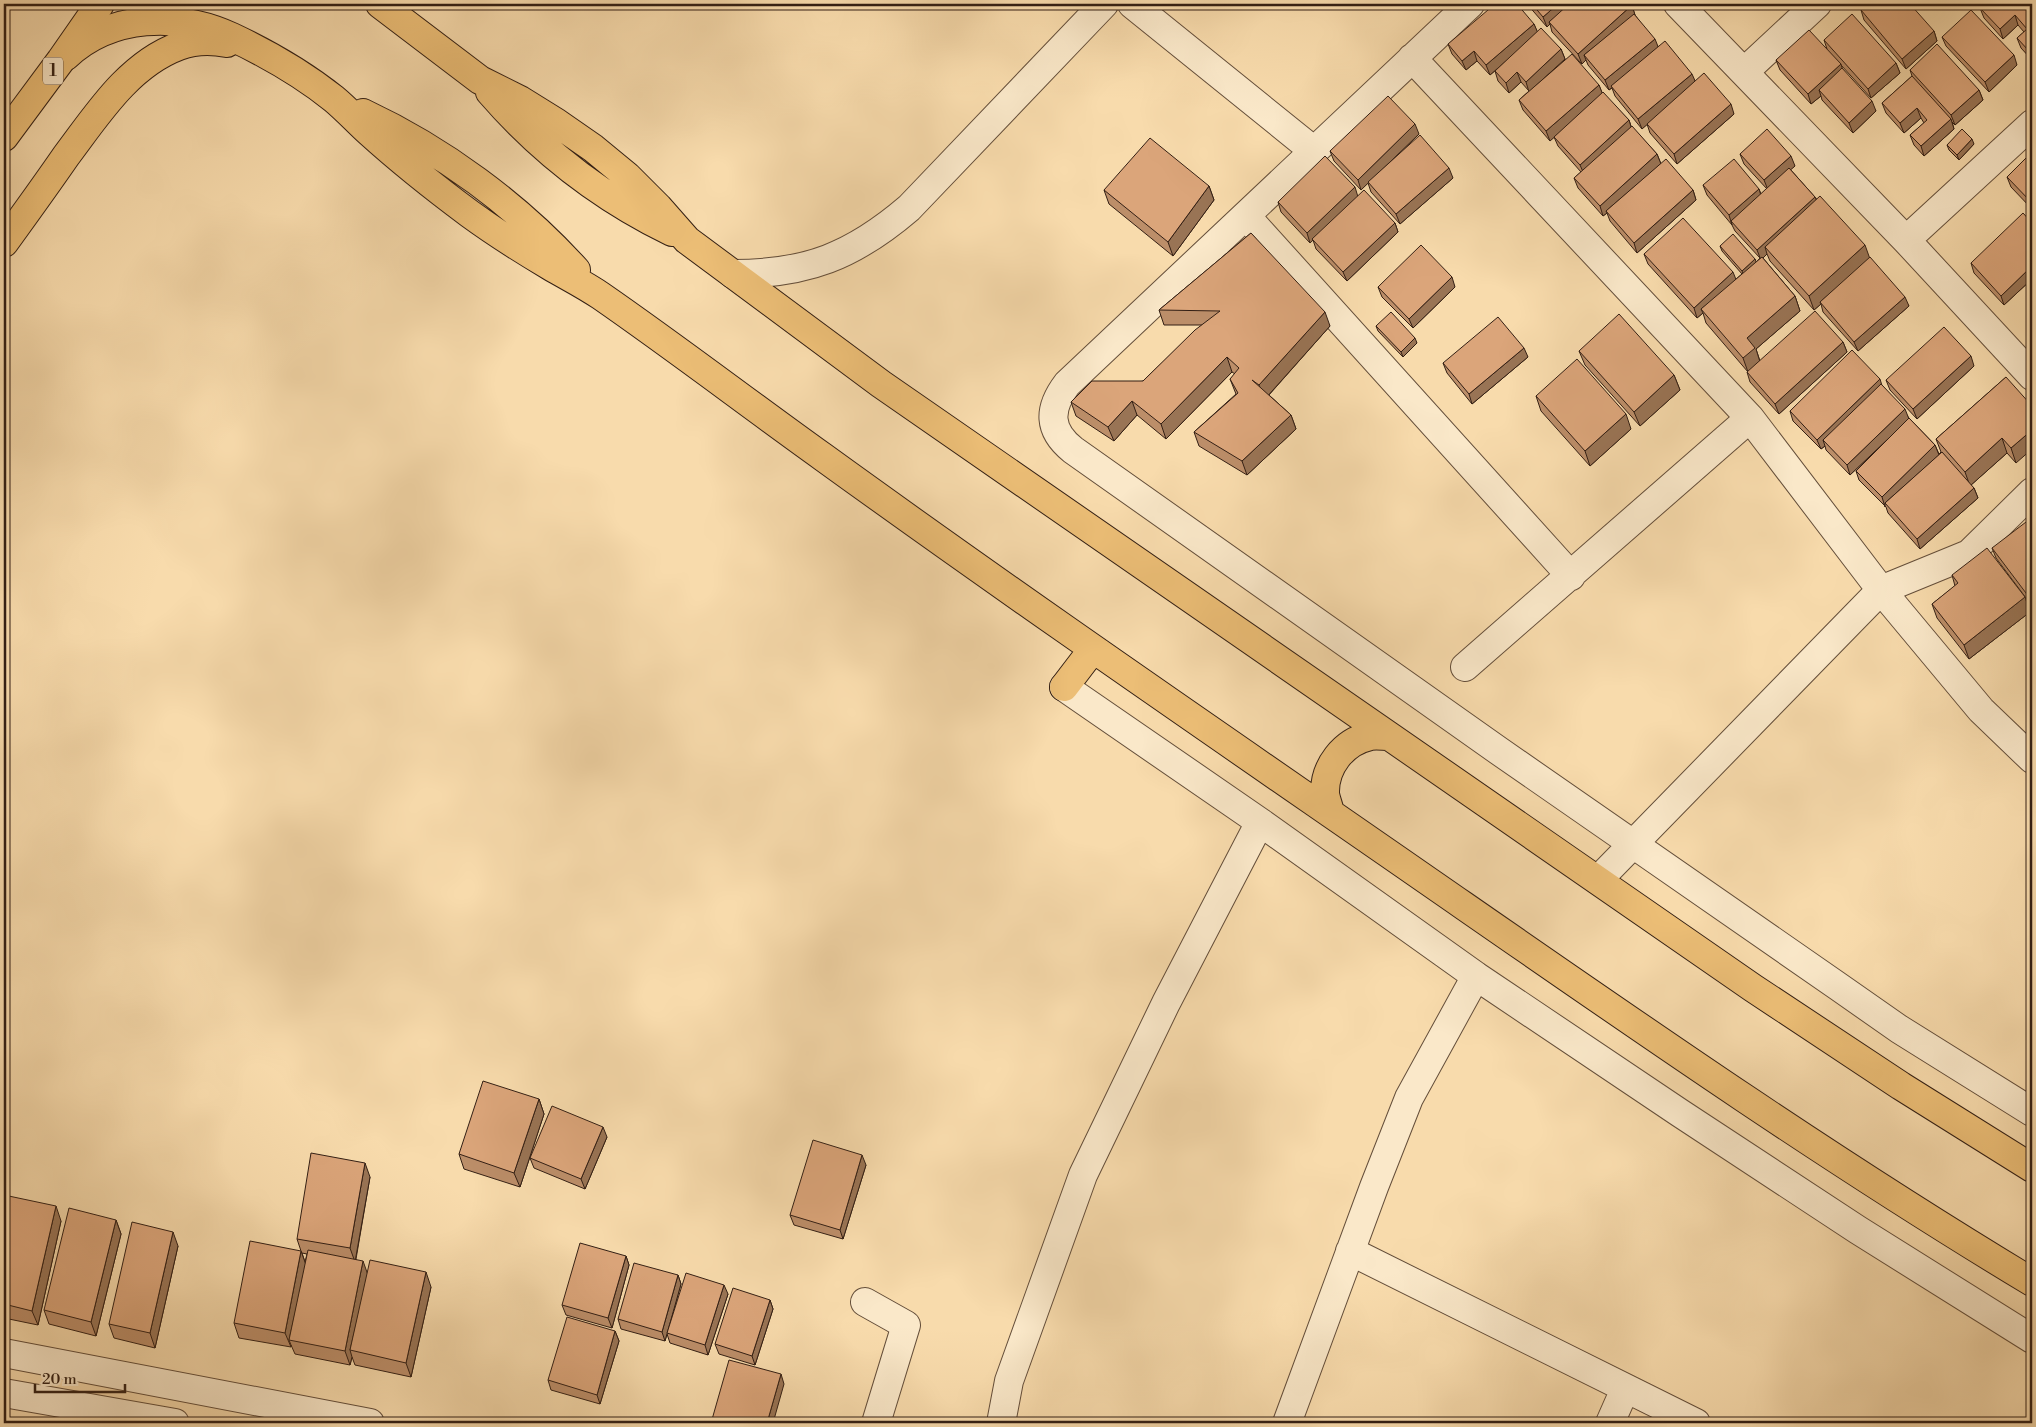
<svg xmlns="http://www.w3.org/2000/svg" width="2036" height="1427" viewBox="0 0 2036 1427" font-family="'Libre Bodoni',serif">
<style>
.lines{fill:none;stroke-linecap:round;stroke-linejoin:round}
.minor-casing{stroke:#644e3a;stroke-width:30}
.major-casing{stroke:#331f14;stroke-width:30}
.highway-casing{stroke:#331f14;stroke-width:30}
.minor{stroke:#fae8c9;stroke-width:28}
.major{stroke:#ecbe76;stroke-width:28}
.highway{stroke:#ecbe76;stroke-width:28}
.wall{fill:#bc8e69;stroke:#331f14;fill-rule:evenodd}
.shaded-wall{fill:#997455;stroke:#331f14}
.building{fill:#dba57a;stroke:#331f14}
.labels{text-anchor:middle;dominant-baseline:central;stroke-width:5;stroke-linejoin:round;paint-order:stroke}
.shield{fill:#fae8c9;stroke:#6f5b4a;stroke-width:1}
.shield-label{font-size:16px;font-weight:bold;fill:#331f14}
</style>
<rect width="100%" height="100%" fill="#f8dbac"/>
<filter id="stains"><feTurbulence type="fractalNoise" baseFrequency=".004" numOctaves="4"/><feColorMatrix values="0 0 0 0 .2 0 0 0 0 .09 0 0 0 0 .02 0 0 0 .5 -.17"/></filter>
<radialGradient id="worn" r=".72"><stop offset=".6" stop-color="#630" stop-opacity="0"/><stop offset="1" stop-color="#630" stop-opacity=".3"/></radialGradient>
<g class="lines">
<!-- minor casing -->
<g class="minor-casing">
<path id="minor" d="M1132,4L1314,151
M1470,4L1067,384C1048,409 1048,430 1073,450L1499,751L1839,987L1899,1029L2032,1112
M1678,4L1906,240L2032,376
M1412,58L1750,418L1881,590L1981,710L2032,759
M1744,72L1817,4
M1246,216L1571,576
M1906,240L2032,124
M733,274C807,274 853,256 909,208L1104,4
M1465,667L1750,418
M1064,687L1260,822L1476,976L1680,1113L1858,1230L2032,1339
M1598,880L1881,590L1969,554L2032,492
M1350,1251L1696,1423
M865,1302L906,1325L876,1423
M4,1353L370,1423
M4,1393L175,1423
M1001,1423L1009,1381L1083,1175L1166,1003L1260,822
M1287,1423L1374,1187L1409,1098L1476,976
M1610,1423L1625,1389"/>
</g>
<!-- major casing -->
<g class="major-casing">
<path id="major" d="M380,4L480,80L520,100L557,123L593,148L627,176L658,207L687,240L881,384L1753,988L1901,1086L2032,1168
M66,56C111,14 178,12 232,37C268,54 304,75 334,99C346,109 357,121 369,132C401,161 435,188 470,214C496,233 523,250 550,266C567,276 585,285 601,296C676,348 749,404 823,457C1019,599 1219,736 1418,874C1620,1014 1821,1155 2032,1282
M490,92C541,151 602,198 672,232
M363,113C442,150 517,205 576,270
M4,243C25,214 46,185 66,156C97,115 128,65 179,46C195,40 211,40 227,43
M1064,687L1093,649
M1330,813C1329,807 1326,800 1325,794C1324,767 1343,742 1370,736C1376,735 1383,736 1389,736"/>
</g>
<!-- highway casing -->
<g class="highway-casing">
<path id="highway" d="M4,137L61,60L100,4"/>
</g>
<!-- minor -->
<use href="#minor" class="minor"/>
<!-- major -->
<use href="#major" class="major"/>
<!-- highway -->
<use href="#highway" class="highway"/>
</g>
<!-- wall -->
<path class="wall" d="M1527,4H1631L1635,15L1658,47L1695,81L1734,114L1677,164L1650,133L1647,124L1642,129L1615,96L1612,88L1609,90L1588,65L1586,60L1582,64L1552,32L1550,24L1547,27Z
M2032,5V60L2021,48L2017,38L2024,32L2018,25L2003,39L1984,18L1980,8Z
M1861,10L1934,31L1937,41L1906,69L1864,20Z
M1534,24L1537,32L1561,49L1565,59L1542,80L1599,85L1602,93L1629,120L1631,126L1657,154L1661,164L1693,190L1696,200L1637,253L1610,221L1607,213L1603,216L1578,188L1574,178L1581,172L1558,146L1554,137L1550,141L1523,110L1519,100L1529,91L1521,82L1509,93L1498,81L1495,71L1496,70L1490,75L1477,61L1466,70L1452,54L1448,44Z
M1942,37L2017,65L1989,92L1946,46Z
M1824,40L1896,63L1900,73L1871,98L1841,65L1842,69L1876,111L1853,133L1822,100L1821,96L1811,104L1780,70L1776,60L1827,49Z
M1910,70L1979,90L1983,100L1955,125L1952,122L1954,129L1924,156L1914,145L1910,135L1924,123L1921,118L1904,133L1886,113L1882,103L1912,76Z
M1419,134L1388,164L1453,178L1400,224L1371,192L1368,183L1361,190L1334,161L1330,151Z
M1974,144L1959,160L1949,150L1947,145Z
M2032,152V209L2011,187L2007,177Z
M1740,154L1795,166L1790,169L1869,258L1909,306L1858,351L1823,312L1821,304L1814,310L1770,261L1767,254L1763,258L1795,296L1800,311L1756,349L1760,361L1843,342L1847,352L1779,414L1750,382L1747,372H1748L1706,323L1703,313L1697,318L1648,264L1644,254L1736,279L1742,274L1722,251L1720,246L1755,259L1756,262L1760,258L1735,231L1732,225L1707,195L1703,185L1759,189L1761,194L1767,189L1744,164Z
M1209,186L1214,200L1173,256L1109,204L1104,190Z
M1358,196L1395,223L1398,232L1347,281L1316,249L1313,240L1310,243L1281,212L1278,202Z
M2032,223V279L2004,305L1974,273L1971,263Z
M1251,233L1330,326L1269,395L1291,415L1296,429L1247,475L1199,446L1194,432L1236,394L1230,379L1235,374L1232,372L1166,439L1137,415L1114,441L1076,416L1071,402L1143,381L1202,325H1164L1159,310Z
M1378,287H1455L1413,328L1382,297Z
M1376,326L1417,343L1403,357L1378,331Z
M1579,351L1674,375L1680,390L1640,426L1585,365Z
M1528,357L1472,404L1447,373L1443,363Z
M1974,366L1917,419L1890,390L1886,380Z
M2006,377L2016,463L2007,453L1971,485L1974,488L1978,498L1920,549L1888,513L1886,507L1859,480L1856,471L1892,435L1850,475L1826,450L1825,446L1821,449L1793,421L1790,411L1882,385L1909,418L1935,445L1939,454L1941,452L1936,439Z
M1536,396L1631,429L1590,466L1541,411Z
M2032,531V606L1996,558L1992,548Z
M1952,575L2030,612L1969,659L1937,618L1932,604L1955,586Z
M539,1099L544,1114L520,1187L464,1169L459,1154Z
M607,1137L585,1189L534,1168L530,1158Z
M866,1165L843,1239L794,1225L790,1215Z
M370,1177L356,1259L367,1273L431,1287L411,1377L355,1365L352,1357L350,1365L295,1354L291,1345V1347L239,1338L234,1323L301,1251L297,1239ZM302,1253L307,1254L305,1262Z
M4,1195L61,1221L38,1325L4,1318Z
M116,1220L121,1234L96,1336L49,1324L44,1310Z
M178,1246L155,1348L114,1338L109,1324Z
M626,1256L629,1265L612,1328L566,1315L562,1305Z
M678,1275L681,1284L671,1319L728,1294L708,1355L670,1343L667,1334L665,1341L621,1329L618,1319Z
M770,1300L773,1309L755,1365L719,1354L715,1344Z
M615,1331L619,1341L600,1404L551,1390L548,1380Z"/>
<!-- shaded-wall -->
<path class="shaded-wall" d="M1558,4H1573L1549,22L1550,24L1547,27L1543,17Z
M1970,4H1975L1972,7Z
M1632,5L1635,15L1584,55L1586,60L1582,64L1578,54Z
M2015,15L2018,25L2003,39L2000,29Z
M1534,24L1538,33L1490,75L1486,65Z
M1934,31L1937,41L1906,69L1902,59Z
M1655,39L1659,49L1609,90L1605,80Z
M2032,47V60L2029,51Z
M1561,49L1565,59L1529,92L1526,82Z
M1474,51L1477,61L1466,70L1462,61Z
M2014,55L2017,65L1989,92L1985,82Z
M1896,63L1900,73L1871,98L1868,89Z
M1841,64L1844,74L1819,90L1821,96L1811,104L1808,94Z
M1517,72L1521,82L1509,93L1506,83Z
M1692,74L1696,83L1642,129L1638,119Z
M1599,85L1603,95L1550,141L1546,131Z
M1979,90L1983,100L1955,125L1951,115Z
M1872,101L1876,111L1853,133L1849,123Z
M1731,104L1734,114L1677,164L1674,154Z
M1917,108L1921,118L1904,133L1900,123Z
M1951,119L1954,129L1924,156L1921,146Z
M1629,120L1632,130L1584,174L1580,165Z
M1415,124L1419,134L1361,190L1358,180Z
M1972,139L1974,144L1959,160L1957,155Z
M1657,154L1661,164L1606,211L1607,213L1603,216L1600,206Z
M1791,156L1795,166L1768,190L1764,180Z
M1449,168L1453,178L1400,224L1396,214Z
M1209,186L1214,200L1173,256L1168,242Z
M1355,187L1358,197L1310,243L1307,233Z
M1759,189L1762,199L1731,221L1732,225L1729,215Z
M1693,190L1696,200L1637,253L1634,243Z
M1815,197L1819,206L1765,247L1767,254L1761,260L1757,250Z
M1395,223L1398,232L1347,281L1343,272Z
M1865,245L1870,259L1820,302L1821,304L1814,310L1809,296Z
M1755,259L1757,264L1744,276L1742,271Z
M2032,266V279L2004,305L2001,296Z
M1733,272L1737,282L1701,309L1703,313L1697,318L1694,308Z
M1452,277L1455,287L1413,328L1409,319Z
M1795,296L1800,311L1756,349L1760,362L1748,372L1743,358L1747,338Z
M1905,297L1909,306L1858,351L1854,342Z
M1325,312L1330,326L1265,399L1259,385Z
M1415,338L1417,343L1403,357L1401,352Z
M1843,342L1847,352L1779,414L1775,404Z
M1524,348L1528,357L1472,404L1469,394Z
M1971,356L1974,366L1917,419L1913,409Z
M1227,357L1232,372L1166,439L1161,424Z
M1674,375L1680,390L1640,426L1634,412Z
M1880,379L1883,389L1823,440L1825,446L1821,449L1817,440Z
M1132,401L1137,415L1114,441L1108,427Z
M1905,409L1909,419L1850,475L1847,465Z
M1626,414L1631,429L1590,466L1585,451Z
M1291,415L1296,429L1247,475L1242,461Z
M2032,430V449L2016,463L2011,448Z
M2002,438L2007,453L1970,486L1965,472Z
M1935,445L1939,455L1885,503V507L1882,497Z
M1974,488L1978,498L1920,549L1917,539Z
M2025,597L2030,612L1969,659L1964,645Z
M539,1099L544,1114L520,1187L514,1173Z
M603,1127L607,1137L585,1189L581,1179Z
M862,1155L866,1165L843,1239L840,1230Z
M365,1163L370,1177L355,1262L350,1248Z
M56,1206L61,1221L38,1325L32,1311Z
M116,1220L121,1234L96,1336L91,1322Z
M173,1232L178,1246L155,1348L150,1333Z
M301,1251L306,1265L289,1340L291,1345V1347L285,1333Z
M626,1256L629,1265L612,1328L608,1318Z
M363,1261L368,1275L350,1350L352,1357L350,1365L345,1351Z
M426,1272L431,1287L411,1377L406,1363Z
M678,1275L681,1284L665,1341L662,1332Z
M724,1285L728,1294L708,1355L705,1345Z
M770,1300L773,1309L755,1365L752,1356Z
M615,1331L619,1341L600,1404L597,1395Z
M781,1374L784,1384L773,1423H767Z"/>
<!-- building -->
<path class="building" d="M1495,4H1517L1534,24L1486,65L1474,51L1462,61L1448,44Z
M1532,4H1558L1543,17Z
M1569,4H1631L1632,5L1578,54L1549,22Z
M1868,4H1910L1934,31L1902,59L1861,10Z
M1985,4H2031L2032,5V47L2029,51L2017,38L2027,29L2015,15L2000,29L1980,8Z
M1971,10L2014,55L1985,82L1942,37Z
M1634,14L1655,39L1605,80L1584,55Z
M1852,14L1896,63L1868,89L1824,40Z
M1541,28L1561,49L1526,82L1517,72L1506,83L1495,71Z
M1809,30L1841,64L1808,94L1776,60Z
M1665,41L1692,74L1638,119L1611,86Z
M1937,44L1979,90L1951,115L1910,70Z
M1572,54L1599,85L1546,131L1519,100Z
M1842,68L1872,101L1849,123L1819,90Z
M1704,73L1731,104L1674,154L1647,124Z
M1912,76L1951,119L1921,146L1910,135L1927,120L1917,108L1900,123L1882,103Z
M1603,92L1629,120L1580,165L1554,137Z
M1388,96L1415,124L1358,180L1330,151Z
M1632,126L1657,154L1600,206L1574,178Z
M1767,129L1791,156L1764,180L1740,154Z
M1962,129L1972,139L1957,155L1947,145Z
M1420,135L1449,168L1396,214L1368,182Z
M1150,138L1209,186L1168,242L1104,190Z
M2032,152V203L2007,177Z
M1325,156L1355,187L1307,233L1278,202Z
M1666,159L1693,190L1634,243L1606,211Z
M1734,159L1759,189L1729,215L1703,185Z
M1789,168L1815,197L1757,250L1731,221Z
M1364,190L1395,223L1343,272L1312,239Z
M1820,196L1865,245L1809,296L1765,247Z
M2023,213L2032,223V266L2001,296L1971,263Z
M1683,218L1733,272L1694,308L1644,254Z
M1251,233L1325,312L1259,385L1252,380L1291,415L1242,461L1194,432L1238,393L1230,379L1239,368L1227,357L1161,424L1132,401L1108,427L1071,402L1092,381H1143L1195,330L1220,311L1159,310Z
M1733,234L1755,259L1742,271L1720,246Z
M1421,245L1452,277L1409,319L1378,287Z
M1762,257L1795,296L1747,338L1755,348L1743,358L1701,309Z
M1870,257L1905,297L1854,342L1820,302Z
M1815,311L1843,342L1775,404L1747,372Z
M1391,312L1415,338L1401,352L1376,326Z
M1619,314L1674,375L1634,412L1579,351Z
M1498,317L1524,348L1469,394L1443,363Z
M1944,327L1971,356L1913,409L1886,380Z
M1852,350L1880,379L1817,440L1790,411Z
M1577,359L1626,414L1585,451L1536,396Z
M2006,377L2032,406V430L2011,448L2002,438L1965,472L1936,439Z
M1881,384L1905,409L1847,465L1823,440Z
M1909,418L1935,445L1882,497L1856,471Z
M1942,452L1974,488L1917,539L1885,503Z
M2026,522L2032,531V601L1992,548Z
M1987,548L2025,597L1964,645L1932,604L1958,583L1952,575Z
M483,1081L539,1099L514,1173L459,1154Z
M552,1106L603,1127L581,1179L530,1158Z
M813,1140L862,1155L840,1230L790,1215Z
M311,1153L365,1163L350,1248L297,1239Z
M4,1195L56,1206L32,1311L4,1304Z
M69,1208L116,1220L91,1322L44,1310Z
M132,1222L173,1232L150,1333L109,1324Z
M250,1241L301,1251L285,1333L234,1323Z
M580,1243L626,1256L608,1318L562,1305Z
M308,1250L363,1261L345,1351L289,1340Z
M370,1260L426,1272L406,1363L350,1350Z
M634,1263L678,1275L662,1332L618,1319Z
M686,1273L724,1285L705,1345L667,1333Z
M733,1288L770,1300L752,1356L715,1344Z
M567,1317L615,1331L597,1395L548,1380Z
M729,1360L781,1374L767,1423H711Z"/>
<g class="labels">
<!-- shield labels -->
<rect class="shield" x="43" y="57.5" width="20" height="27" rx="4"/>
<g class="shield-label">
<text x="53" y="71">1</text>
</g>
</g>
<!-- margin -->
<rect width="2036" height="1427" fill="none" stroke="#f8dbac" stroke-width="20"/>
<rect x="5" y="5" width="2026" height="1417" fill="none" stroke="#331f14" stroke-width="2.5"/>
<rect x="10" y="10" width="2016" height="1407" fill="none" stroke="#331f14"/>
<!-- scale -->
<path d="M35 1384v8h90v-8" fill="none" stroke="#331f14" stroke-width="2.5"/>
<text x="42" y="1384" font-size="15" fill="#331f14" stroke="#fae8c9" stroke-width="4" paint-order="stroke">20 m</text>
<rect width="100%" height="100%" filter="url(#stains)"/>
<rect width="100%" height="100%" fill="url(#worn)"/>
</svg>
